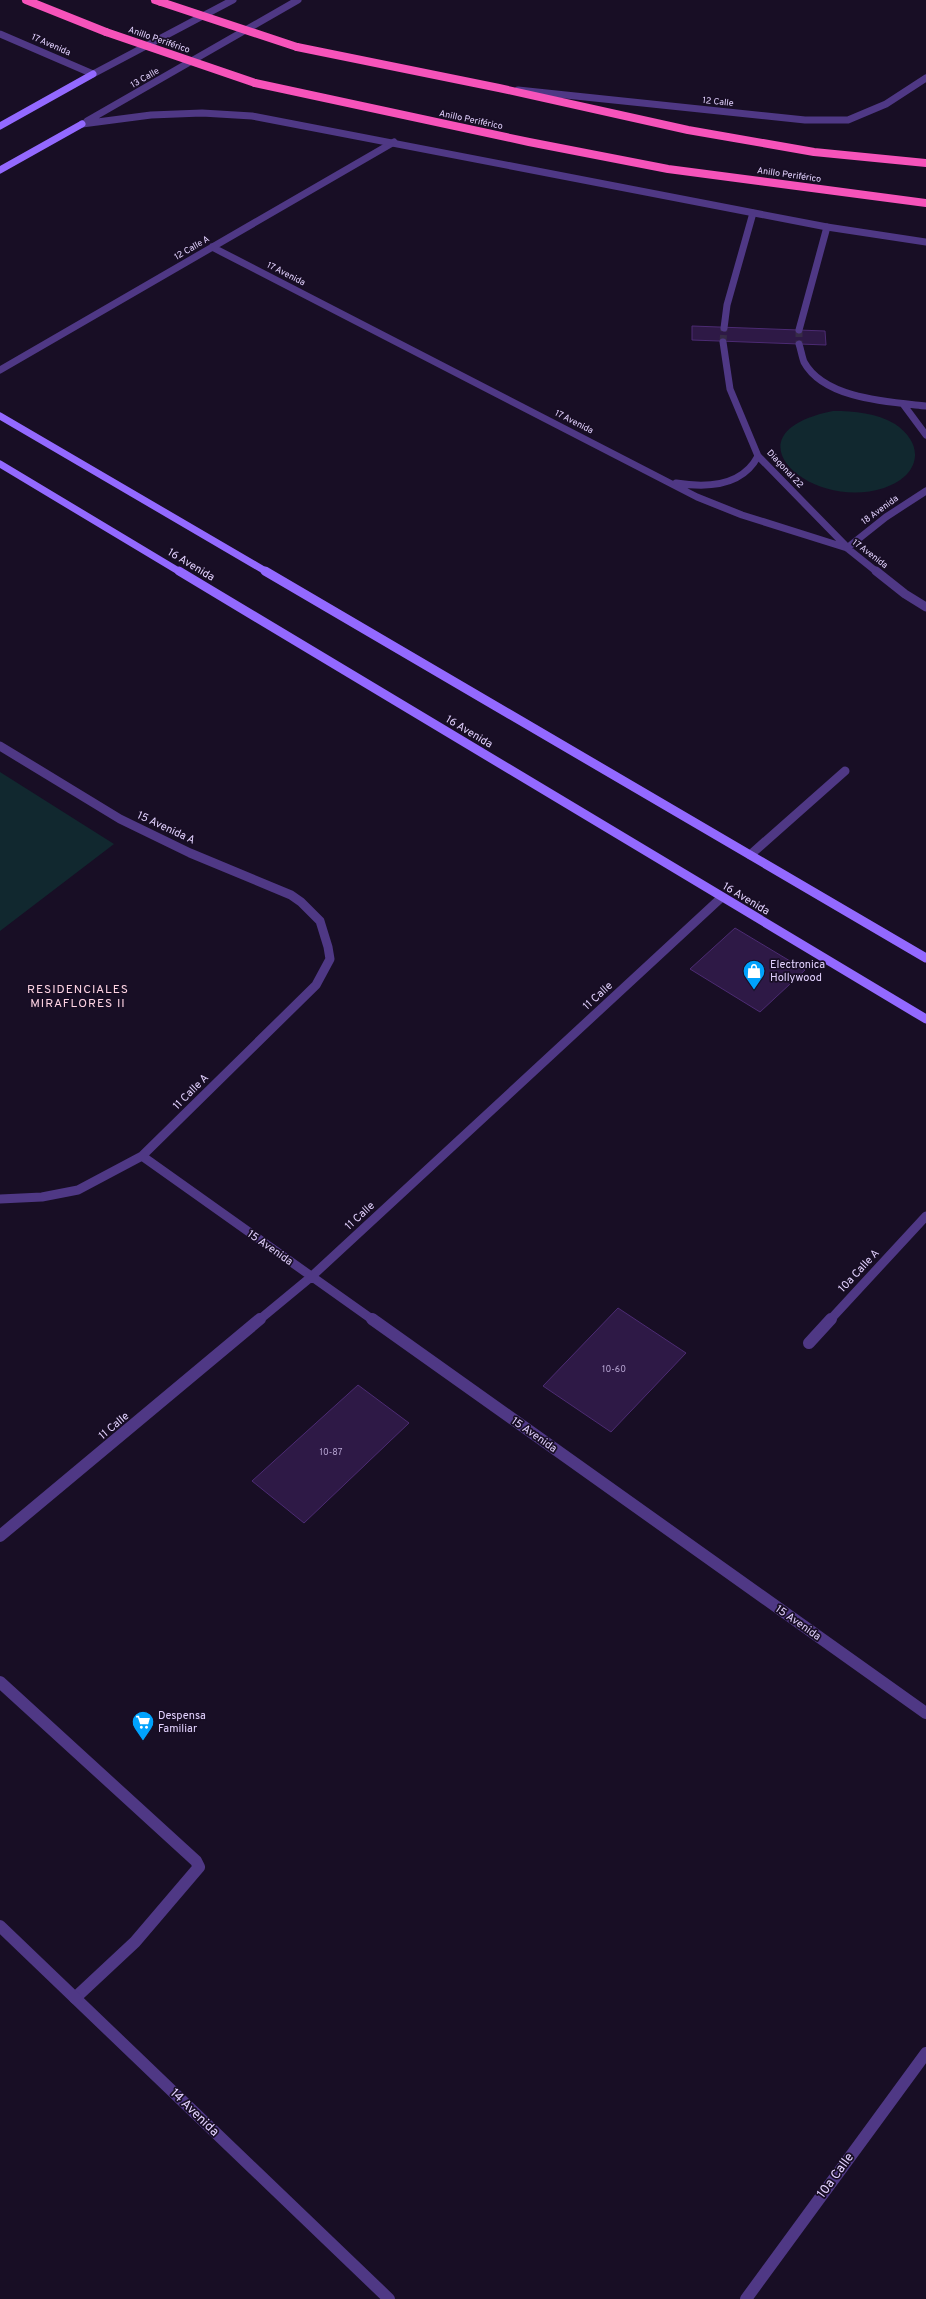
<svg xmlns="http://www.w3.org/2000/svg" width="926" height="2299" viewBox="0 0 926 2299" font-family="Overpass,sans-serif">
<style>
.green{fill:#11282f}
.building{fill:#2e1946;stroke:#4c2b73}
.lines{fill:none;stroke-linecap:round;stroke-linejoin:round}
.minor-tunnel{stroke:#362b46;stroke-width:7;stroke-dasharray:7 3.5;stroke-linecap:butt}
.service{stroke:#4f3885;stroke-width:12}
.minor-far2{stroke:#4f3885;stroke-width:7}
.minor-far1{stroke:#4f3885;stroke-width:9}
.minor{stroke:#4f3885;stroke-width:12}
.tertiary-far1{stroke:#4f3885;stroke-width:7}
.tertiary{stroke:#4f3885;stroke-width:12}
.secondary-far1{stroke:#9369ff;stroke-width:7}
.secondary{stroke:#9369ff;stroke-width:9}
.trunk{stroke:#f653ba;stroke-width:8}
.trunk-bridge{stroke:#f653ba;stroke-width:8}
.labels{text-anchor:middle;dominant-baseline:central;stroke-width:3.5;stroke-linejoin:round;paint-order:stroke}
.far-street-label{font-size:9px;fill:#e3d2ff;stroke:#180e25}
.number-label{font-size:9px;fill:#b6a4d1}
.street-label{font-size:11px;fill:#e3d2ff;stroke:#180e25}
.poi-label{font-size:11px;fill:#e3d2ff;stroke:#180e25;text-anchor:start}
.neighbourhood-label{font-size:12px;letter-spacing:1px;fill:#ffd4e4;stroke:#180e25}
.near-street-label{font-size:13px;fill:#e3d2ff;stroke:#180e25}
</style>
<rect width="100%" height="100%" fill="#180e25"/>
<!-- green -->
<path class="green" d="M833,411C855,411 876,413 895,424C926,445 920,476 884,488C810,512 722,433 833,411Z
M0,772L114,844L0,931Z"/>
<!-- building -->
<path class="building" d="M692,326L825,331L826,345L692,340Z
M735,928L805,970L760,1012L690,969Z
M618,1308L686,1353L611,1432L543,1386Z
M358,1385L409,1423L304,1523L252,1481Z"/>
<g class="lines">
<!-- minor-tunnel -->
<path class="minor-tunnel" d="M799,330V344
M723,342L724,328"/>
<!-- service -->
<path class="service" d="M0,1682L196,1861L199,1867L135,1942L75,1998"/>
<!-- minor-far2 -->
<path class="minor-far2" d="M212,247L697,497L742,515L847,548L877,572
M724,328L727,305L753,213
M799,330L827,227
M723,342L730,389L758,456L846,546
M799,344C801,350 802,357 804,362C824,399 889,402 926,406
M0,370L394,142
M903,404L926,435
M676,483C707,488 742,487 758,456
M847,548L886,517L926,491"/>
<!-- minor-far1 -->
<path class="minor-far1" d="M876,571L905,594L926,607
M0,746L120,819L190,853L291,895L301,902L320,921L328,947L330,959L316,985L142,1156L78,1190L42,1197L0,1199
M750,855L845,771
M142,1156L373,1320
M259,1320L311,1277L722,897
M830,1320L926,1216"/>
<!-- minor -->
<path class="minor" d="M372,1319L926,1713
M809,1343L831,1319
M0,1536L260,1319
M746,2299L926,2053"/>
<!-- tertiary-far1 -->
<path class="tertiary-far1" d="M0,34L93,74L233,0
M518,90L805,120H848L886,104L926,78
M87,121L298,0
M82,124L151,115L202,113L252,116L827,227L926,242"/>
<!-- tertiary -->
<path class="tertiary" d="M0,1926L389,2299"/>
<!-- secondary-far1 -->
<path class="secondary-far1" d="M0,126L93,74
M0,170L82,124
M0,416L267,572
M0,464L180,572"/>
<!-- secondary -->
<path class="secondary" d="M179,571L926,1019
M265,571L926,958"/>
<!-- trunk -->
<path class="trunk" d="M26,0L106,32
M155,0L161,2
M297,47L499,88L688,130L814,152L926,163
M255,83L529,142L668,169L926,203"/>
<!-- trunk-bridge -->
<path class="trunk-bridge" d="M161,2L297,47
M106,32L255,83"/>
</g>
<!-- icons -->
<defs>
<g id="shop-pin" transform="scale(1.15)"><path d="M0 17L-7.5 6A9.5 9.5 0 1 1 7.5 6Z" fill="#00a2fd" stroke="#180e25"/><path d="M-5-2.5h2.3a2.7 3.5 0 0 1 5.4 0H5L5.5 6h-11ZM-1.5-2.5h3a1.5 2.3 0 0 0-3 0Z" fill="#fff"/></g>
<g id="supermarket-pin" transform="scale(1.15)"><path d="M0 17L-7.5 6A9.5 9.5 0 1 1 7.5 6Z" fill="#00a2fd" stroke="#180e25"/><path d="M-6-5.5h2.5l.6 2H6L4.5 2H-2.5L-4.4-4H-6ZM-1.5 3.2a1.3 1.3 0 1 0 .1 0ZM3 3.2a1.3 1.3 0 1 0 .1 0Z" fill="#fff"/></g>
</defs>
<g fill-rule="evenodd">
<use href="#shop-pin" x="754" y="971"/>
<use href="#supermarket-pin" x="143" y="1722"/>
</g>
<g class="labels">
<!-- far-street labels -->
<g class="far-street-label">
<text transform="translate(159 40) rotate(19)">Anillo Periférico</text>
<text transform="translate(51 45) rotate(24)">17 Avenida</text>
<text transform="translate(145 78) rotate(-30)">13 Calle</text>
<text transform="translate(718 102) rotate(6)">12 Calle</text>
<text transform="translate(471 120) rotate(12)">Anillo Periférico</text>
<text transform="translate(789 175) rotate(8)">Anillo Periférico</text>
<text transform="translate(192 248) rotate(-30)">12 Calle A</text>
<text transform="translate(286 274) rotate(27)">17 Avenida</text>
<text transform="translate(574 422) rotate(27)">17 Avenida</text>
<text transform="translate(785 469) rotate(47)">Diagonal 22</text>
<text transform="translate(880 510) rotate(-36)">18 Avenida</text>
<text transform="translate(870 554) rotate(37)">17 Avenida</text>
</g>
<!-- number labels -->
<g class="number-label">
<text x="614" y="1369">10-60</text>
<text x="331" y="1452">10-87</text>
</g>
<!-- street labels -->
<g class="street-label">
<text transform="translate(191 565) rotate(31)">16 Avenida</text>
<text transform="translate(469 732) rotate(31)">16 Avenida</text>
<text transform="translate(166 828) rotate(25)">15 Avenida A</text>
<text transform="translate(746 899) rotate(31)">16 Avenida</text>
<text transform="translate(598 996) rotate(-43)">11 Calle</text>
<text transform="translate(191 1092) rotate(-45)">11 Calle A</text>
<text transform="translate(360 1216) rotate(-43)">11 Calle</text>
<text transform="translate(270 1248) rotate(35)">15 Avenida</text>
<text transform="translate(859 1271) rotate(-47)">10a Calle A</text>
<text transform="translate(114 1426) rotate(-40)">11 Calle</text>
<text transform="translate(534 1435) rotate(35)">15 Avenida</text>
<text transform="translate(798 1623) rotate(35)">15 Avenida</text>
</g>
<!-- poi labels -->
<g class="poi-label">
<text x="770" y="965">Electronica<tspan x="770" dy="13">Hollywood</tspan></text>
<text x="158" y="1716">Despensa<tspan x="158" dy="13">Familiar</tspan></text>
</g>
<!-- neighbourhood labels -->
<g class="neighbourhood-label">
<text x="78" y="990">RESIDENCIALES<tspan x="78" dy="14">MIRAFLORES II</tspan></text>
</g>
<!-- near-street labels -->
<g class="near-street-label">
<text transform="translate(194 2113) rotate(44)">14 Avenida</text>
<text transform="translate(836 2176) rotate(-54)">10a Calle</text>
</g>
</g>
</svg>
